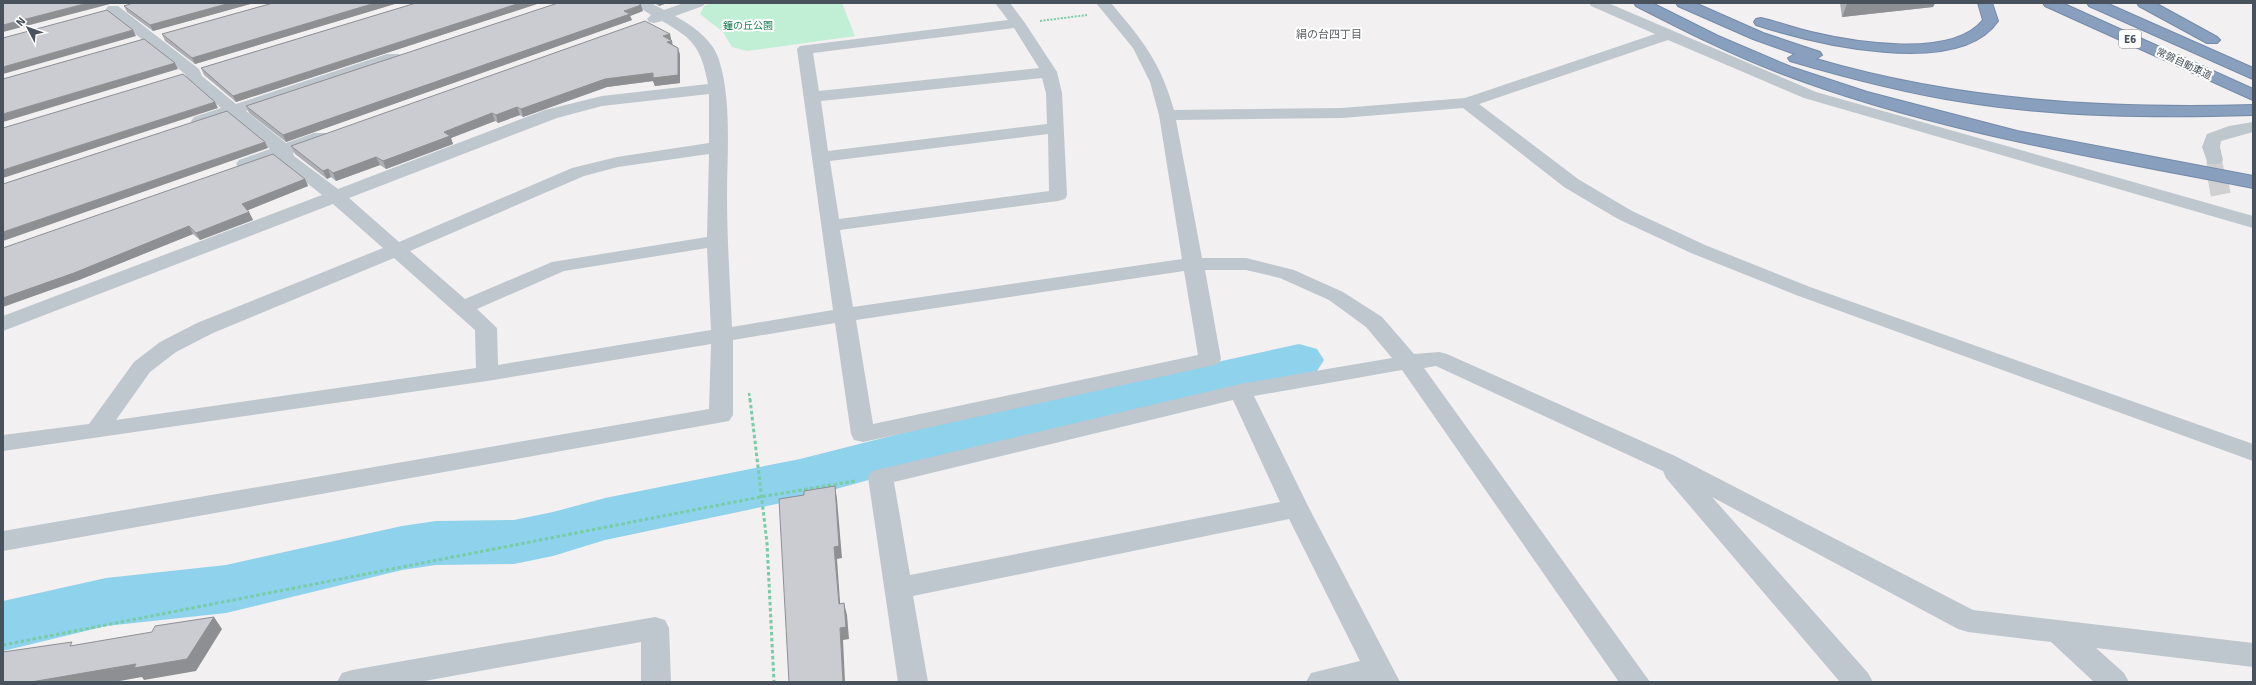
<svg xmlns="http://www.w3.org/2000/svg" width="2256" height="685" viewBox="0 0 2256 685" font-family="Signika,'Noto Sans JP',sans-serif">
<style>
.green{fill:#c0efd5}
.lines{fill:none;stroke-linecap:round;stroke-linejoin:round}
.river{fill:#8ed2eb;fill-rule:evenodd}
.minor-tunnel-far1{stroke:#d0d0d3;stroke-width:16;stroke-dasharray:16 8;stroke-linecap:butt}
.minor-tunnel{stroke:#d0d0d3;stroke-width:20;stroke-dasharray:20 10;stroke-linecap:butt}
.highway-casing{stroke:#748aa9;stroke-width:2}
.path-far2{stroke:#78cca8;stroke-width:2;stroke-dasharray:2 1.5;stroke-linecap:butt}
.path-far1{stroke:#78cca8;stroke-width:2.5;stroke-dasharray:3 2;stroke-linecap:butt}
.path{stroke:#78cca8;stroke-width:3;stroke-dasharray:3.5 2.5;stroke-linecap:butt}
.minor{fill:#bec6ce;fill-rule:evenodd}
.highway{fill:#899fbe;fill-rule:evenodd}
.wall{fill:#aeafb5}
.shaded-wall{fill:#8d8f93}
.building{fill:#caccd2;stroke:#8d8f93}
.labels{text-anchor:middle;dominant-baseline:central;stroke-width:4;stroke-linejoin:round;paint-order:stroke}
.far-park-label{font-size:10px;fill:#197e52;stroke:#fff}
.far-street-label{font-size:10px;fill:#48525d;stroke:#fff}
.far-neighbourhood-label{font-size:11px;fill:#5d6065;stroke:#fff}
.shield{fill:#fff;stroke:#7f868e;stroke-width:1}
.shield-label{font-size:11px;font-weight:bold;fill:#48525d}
</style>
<rect width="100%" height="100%" fill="#f2f0f0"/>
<!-- green -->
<path class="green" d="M711,3H842L855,36L747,51L732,47L723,32L700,14L704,6Z"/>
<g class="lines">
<!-- river -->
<path class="river" d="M1299,344L1317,349L1324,360L1317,371L1176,405L1041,432L800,499L605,540L553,556L514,564L436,565L402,570L226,613L106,626L3,651V601L106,578L226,565L402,526L436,521L514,520L553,512L605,498L800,459L1041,398L1176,371Z"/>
<!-- minor-tunnel-far1 -->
<path class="minor-tunnel-far1" d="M2214,160L2217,176"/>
<!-- minor-tunnel -->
<path class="minor-tunnel" d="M2217,175L2221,196"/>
<!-- highway casing -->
<g class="highway-casing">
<path id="highway" d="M1634,3H1652L1718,36L1791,67L1867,92L2017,131L2253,176V188C2094,157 1932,131 1780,73C1730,54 1683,30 1636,6Z
M1676,3H1695L1763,33L1820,52L1822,55L1816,59C1959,101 2105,109 2253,105V115C2156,118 2059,117 1964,102C1905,93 1848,78 1790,61L1788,58L1795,54L1753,39L1678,6Z
M1978,3H1992L1998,21C1958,80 1812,43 1756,25L1754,22L1756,19L1761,18C1778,22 1794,28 1811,32C1853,42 1952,59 1983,20Z
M2043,3H2062L2253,89V100L2045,6Z
M2087,3H2106L2253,68V79L2089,6Z
M2137,3H2155L2217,37L2220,40L2217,43H2207L2139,6Z"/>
</g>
<!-- path-far2 -->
<path class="path-far2" d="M1040,21L1087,15"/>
<!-- path-far1 -->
<path class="path-far1" d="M749,393L750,400"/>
<!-- path -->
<path class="path" d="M750,399L767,543L774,682
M3,645L760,497L855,481"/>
<!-- minor -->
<path class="minor" d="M633,3H651L664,10L684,3H705L703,6L675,16C693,26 713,40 719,60C732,101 727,154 727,196C727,240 730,283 732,327L833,310L797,49L800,46L1008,20L995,3H1010L1025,23L1057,72L1062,93L1067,195L1065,199L1058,201L840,230L853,307L1182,259L1159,115L1150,82L1133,48L1096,3H1111C1143,41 1160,61 1174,110L1342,108L1465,98L1655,34L1591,6L1589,3H1608L1816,92L2253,216V228L1804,98L1668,40L1479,104L1578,179L1632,211L1705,245L1810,287L2253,444V461L1796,295L1691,253L1618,219L1564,187L1463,108L1342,118L1176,120L1202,258H1246L1294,270L1343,292L1382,317L1414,354L1439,352L1447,354L1675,456L1973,610L2253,643V667L2096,648L2124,673L2129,682H2094L2051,642L1968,632L1958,629L1712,497L1868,673L1873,682H1840L1666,478L1663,471L1436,366L1424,368L1650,682H1619L1402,370L1254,396L1309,508L1400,682H1306L1311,673L1360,661L1289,519L913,596L928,682H898L868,477L872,471L1240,384L1392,358L1366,327L1329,300L1280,278L1246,270H1205L1221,359L1218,364L1210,366L863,442L854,440L851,434L835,323L733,340V415L729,421L3,551V531L709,409L711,344L487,381L3,451V435L89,424L134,362L160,342L197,323L383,248L333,204L3,331V316L322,195L277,159L245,169L239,168L236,164L239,160L270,149L231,116L200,126L194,125L191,121L194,117L221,108L188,81L185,74L108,12L106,9L108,6H118L199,69L202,76L236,104L387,54H399L401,57L399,60L246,111L286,143L314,133H326L329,137L326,141L293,153L294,156L338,189L545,110L602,96L708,84C701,48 694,39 662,21L654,23L649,22L647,19L651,15ZM1014,28L1039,68L819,91L813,53ZM1042,78L1046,93L1047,124L828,151L821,101ZM709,94V143L617,157L572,168L399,242L349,198L557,118L602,106ZM1048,134L1049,191L839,219L830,161ZM709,154L707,237L552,262L465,299L410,251L584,176L618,167ZM707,248L711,330L498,365L497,328L477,309L564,271ZM394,258L475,330L476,368L116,420L150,372L176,352L213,333ZM1184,271L1198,355L873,424L856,320ZM1233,400L1280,502L910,575L894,482Z
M2253,122V132L2221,141L2220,147L2223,160L2220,164H2208L2202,147L2207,134L2229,126Z
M655,617L665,620L669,628L671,682H641V642L419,682H337L342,673L352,670Z"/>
<!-- highway -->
<use href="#highway" class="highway"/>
</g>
<!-- wall -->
<path class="wall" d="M254,3L153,31L127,12L124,6Z
M273,3H398L195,64L165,41L162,34Z
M416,3H540L236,102L204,75L201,68Z
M654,3H667L659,6Z
M1840,3H1935L1933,7L1842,17Z
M643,11L630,16L632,20L286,142L249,113L246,106Z
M672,41L673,45L678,48L680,55V83L655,86L653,81L607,87L523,117L520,115L498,123L495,121L451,138L453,144L386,169L380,165L336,181L331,177L327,179L295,154L291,146Z
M305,179L308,186L248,210L253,220L200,240L193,234L79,280L3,248Z"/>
<!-- shaded-wall -->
<path class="shaded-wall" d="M88,3H114L3,32V25Z
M230,3H254L153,31L150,25Z
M375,3H398L195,64L192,58Z
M520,3H540L236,102L233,96Z
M659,3H667L659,6Z
M1857,3H1935L1933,7L1842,17L1847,4Z
M641,5L643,11L630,16L632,20L286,142L283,135Z
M133,30L136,36L3,74V67Z
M670,34L673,48L669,50L663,36Z
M678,48L680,55V83L655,86L653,81L607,87L523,117L521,109Z
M175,63L178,69L3,122V114Z
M215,102L218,108L3,178V170Z
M517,107L520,115L498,123L496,115Z
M492,113L495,121L451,138L453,144L386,169L383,161L444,132Z
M265,142L268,148L3,241V232Z
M376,157L380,165L336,181L333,173Z
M328,169L331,177L327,179L323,171Z
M305,179L308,186L246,211L242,204Z
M249,212L253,220L200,240L196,233Z
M189,226L193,234L79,280L3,307V298Z
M835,486L837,499L842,558L837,559L841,616L839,604L834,547Z
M844,603L847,615L849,639L843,640L845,682H843L840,628Z
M214,617L222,629L196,671L144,680L142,677L114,682H31Z"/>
<!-- building -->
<path class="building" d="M3,3H88L3,25Z
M133,3H230L150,25L124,6Z
M273,3H375L192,58L162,34Z
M416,3H520L233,96L201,68Z
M558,3H638L641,5L624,11L630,14L283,135L246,106Z
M1847,3H1857L1847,4Z
M107,10L133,30L3,67V38Z
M645,21L670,34L663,36L672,41L667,42L678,48V75L653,78V73L605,79L521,109L517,107L496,115L492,113L444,132L450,136L383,161L376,157L333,173L328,169L323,171L291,146Z
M144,39L175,63L3,114V79Z
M183,74L215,102L3,170V128Z
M227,111L265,142L3,232V184Z
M273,154L305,179L242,204L249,212L196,233L189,226L74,273L3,298V248Z
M835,486L839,546L834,547L839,604L844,603L846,627L840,628L843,682H789L779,499L804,495V491Z
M214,617L187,659L134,668L136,664L31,682H3V652L72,642L70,646L152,632L155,626Z"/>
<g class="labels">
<!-- far-park labels -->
<g class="far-park-label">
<text x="748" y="26">鐘の丘公園</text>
</g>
<!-- far-street labels -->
<g class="far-street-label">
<text transform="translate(2184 64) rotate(25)">常磐自動車道</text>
</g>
<!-- far-neighbourhood labels -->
<g class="far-neighbourhood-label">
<text x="1329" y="34">絹の台四丁目</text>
</g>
<!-- shield labels -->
<rect class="shield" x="2119" y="30" width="22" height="18" rx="3"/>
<g class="shield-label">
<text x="2130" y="39">E6</text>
</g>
</g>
<!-- border -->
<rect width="2256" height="685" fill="none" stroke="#48525d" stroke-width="8"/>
<!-- north arrow -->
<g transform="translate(28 28) rotate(311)" stroke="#ffffff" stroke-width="3" paint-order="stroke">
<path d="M0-3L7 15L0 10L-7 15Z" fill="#48525d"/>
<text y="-6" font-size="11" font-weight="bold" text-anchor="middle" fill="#48525d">N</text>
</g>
</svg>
